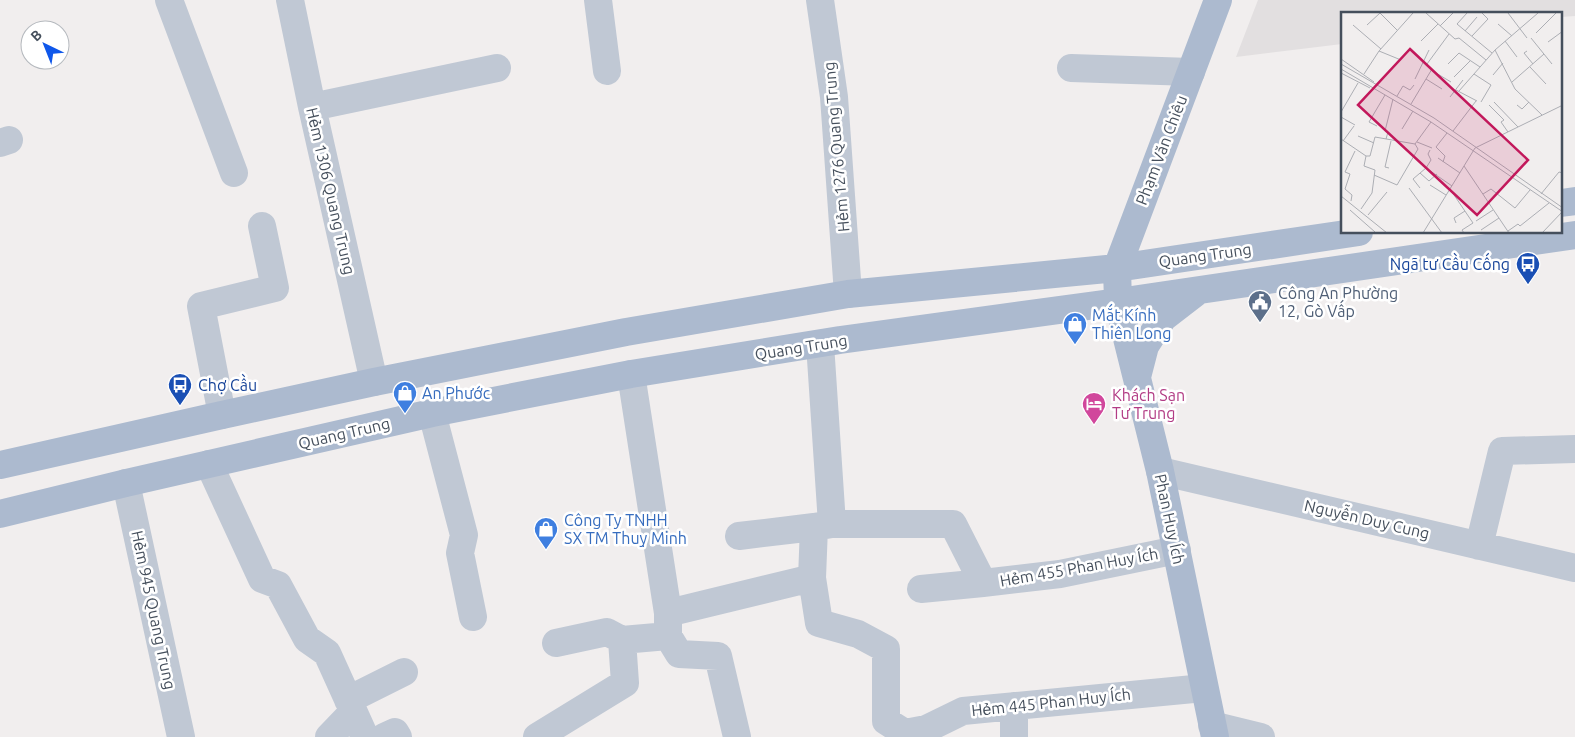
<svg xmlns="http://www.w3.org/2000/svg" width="1575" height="737" viewBox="0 0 1575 737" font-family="Ubuntu,sans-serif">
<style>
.education{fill:#e2dfe0}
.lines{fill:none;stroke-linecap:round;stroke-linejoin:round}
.minor{stroke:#c0c8d4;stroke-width:28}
.major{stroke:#acbacf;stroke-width:28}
.labels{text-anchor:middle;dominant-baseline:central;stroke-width:5;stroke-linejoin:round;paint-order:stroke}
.street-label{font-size:16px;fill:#454f5c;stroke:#fff}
.transit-label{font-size:16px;fill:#164399;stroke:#fff;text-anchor:end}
.service-label{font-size:16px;fill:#4e5e75;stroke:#fff;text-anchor:start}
.shop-label{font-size:16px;fill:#366cbe;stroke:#fff;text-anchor:start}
.hotel-label{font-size:16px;fill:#b23c85;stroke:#fff;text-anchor:start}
.inset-road{fill:none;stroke:#acaeb4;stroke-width:1}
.view{fill:#c2185b;fill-opacity:0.15;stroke:#c2185b;stroke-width:2.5}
.inset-edge{fill:none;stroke:#454f5c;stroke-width:2.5}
</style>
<rect width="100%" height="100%" fill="#f1eeee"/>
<!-- education -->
<path class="education" d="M1258,0H1575V16L1561,17V14H1342V44L1236,57Z"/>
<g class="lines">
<!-- minor -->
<path class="minor" d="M169,0L234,173
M290,0L312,107L374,382
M598,0L607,71
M820,0L834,97L848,294
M1071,68L1191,72
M312,107L497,68
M0,143L9,140
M820,344L832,524H953L983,583
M631,374L668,613V636L679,654L718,656L737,737
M432,413L464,535L460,553L473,617
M222,415L201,306L275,288L262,226
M209,464L262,579L278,585L307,639L327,653L365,737
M1160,471L1575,568
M126,483L181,737
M739,536L814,527
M1479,546L1502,451L1575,449
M812,578L819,623L858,634L886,649V721L905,733L926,729L963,711L1204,688
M921,589L983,583L1060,574L1177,550
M668,613L812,578L814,527L832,524
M556,643L607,632L622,640
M348,700L404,672
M1212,725L1261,737
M329,737L353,712
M384,737L395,732L398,737
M537,737L625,683L622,640L668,636
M1014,737V706"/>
<!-- major -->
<path class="major" d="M1561,203L1575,201
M1137,377L1145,346L1163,318L1198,291
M0,465L222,415L374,382L626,332L848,294L1117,268L1359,232
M0,514L126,483L432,413L631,374L840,340L1118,302L1575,235
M1215,737L1160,471L1118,302L1117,268L1218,0"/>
</g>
<!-- icons -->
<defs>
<g id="bus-pin" transform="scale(1.25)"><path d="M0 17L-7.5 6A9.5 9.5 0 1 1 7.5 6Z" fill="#1a4fb4" stroke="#fff"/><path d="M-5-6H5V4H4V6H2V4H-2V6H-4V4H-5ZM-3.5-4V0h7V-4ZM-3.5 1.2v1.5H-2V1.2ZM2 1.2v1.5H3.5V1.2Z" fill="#fff"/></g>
<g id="civic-pin" transform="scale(1.25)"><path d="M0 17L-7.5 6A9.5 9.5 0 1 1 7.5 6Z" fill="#5c6f8a" stroke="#fff"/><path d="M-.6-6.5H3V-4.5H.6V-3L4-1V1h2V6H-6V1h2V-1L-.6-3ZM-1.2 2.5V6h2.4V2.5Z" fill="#fff"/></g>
<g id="shop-pin" transform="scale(1.25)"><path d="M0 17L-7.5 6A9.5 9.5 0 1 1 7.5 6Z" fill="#3f7fe0" stroke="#fff"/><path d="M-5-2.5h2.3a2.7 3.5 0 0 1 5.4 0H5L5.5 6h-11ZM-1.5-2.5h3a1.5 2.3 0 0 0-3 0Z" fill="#fff"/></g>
<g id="hotel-pin" transform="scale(1.25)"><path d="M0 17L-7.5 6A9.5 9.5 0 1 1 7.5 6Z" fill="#d1479c" stroke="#fff"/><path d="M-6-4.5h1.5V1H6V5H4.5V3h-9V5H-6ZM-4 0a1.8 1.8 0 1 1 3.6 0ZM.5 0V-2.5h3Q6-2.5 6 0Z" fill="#fff"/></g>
</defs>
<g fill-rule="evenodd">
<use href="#bus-pin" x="1528" y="264"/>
<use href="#civic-pin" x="1260" y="302"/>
<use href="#shop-pin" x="1075" y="324"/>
<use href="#bus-pin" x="180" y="385"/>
<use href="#shop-pin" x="405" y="393"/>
<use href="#hotel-pin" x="1094" y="404"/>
<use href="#shop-pin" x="546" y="529"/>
</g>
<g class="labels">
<!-- street labels -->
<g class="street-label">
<text transform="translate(836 147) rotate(-95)">Hẻm 1276 Quang Trung</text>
<text transform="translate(1161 150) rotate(-69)">Phạm Văn Chiêu</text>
<text transform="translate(331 191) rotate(77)">Hẻm 1306 Quang Trung</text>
<text transform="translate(1205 255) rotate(-8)">Quang Trung</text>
<text transform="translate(801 347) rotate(-9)">Quang Trung</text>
<text transform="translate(344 433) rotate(-13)">Quang Trung</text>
<text transform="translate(1170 519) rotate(78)">Phan Huy Ích</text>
<text transform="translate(1367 519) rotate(13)">Nguyễn Duy Cung</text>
<text transform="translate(1079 567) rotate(-10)">Hẻm 455 Phan Huy Ích</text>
<text transform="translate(154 610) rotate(78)">Hẻm 945 Quang Trung</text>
<text transform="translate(1051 702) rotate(-6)">Hẻm 445 Phan Huy Ích</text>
</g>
<!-- transit labels -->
<g class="transit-label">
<text x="1510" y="264">Ngã tư Cầu Cống</text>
<text x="198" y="385" text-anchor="start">Chợ Cầu</text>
</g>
<!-- service labels -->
<g class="service-label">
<text x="1278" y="293">Công An Phường<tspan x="1278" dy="18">12, Gò Vấp</tspan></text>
</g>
<!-- shop labels -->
<g class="shop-label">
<text x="1092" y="315">Mắt Kính<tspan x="1092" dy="18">Thiên Long</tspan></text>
<text x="422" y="393">An Phước</text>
<text x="564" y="520">Công Ty TNHH<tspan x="564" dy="18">SX TM Thuỵ Minh</tspan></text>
</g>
<!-- hotel labels -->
<g class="hotel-label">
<text x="1112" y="395">Khách Sạn<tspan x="1112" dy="18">Tư Trung</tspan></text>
</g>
</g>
<!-- overview -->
<g transform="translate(1341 12)">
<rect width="221" height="221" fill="#f1eeee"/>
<path class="inset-road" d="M85,1L114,27L118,26L145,48M126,1L116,12L151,41M167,1L186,26M157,12L171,24M12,13L40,37M26,13L39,1L56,18M99,14L112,1M124,19L136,5M195,21L215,1M131,24L147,7L141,1M190,26L211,52M80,29L97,12M164,29L176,45M207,30L222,19M154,38L174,77L201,103M38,39L60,48M186,39L183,41L192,52M0,47L33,70M0,52L93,106L222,196M86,52L108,22M107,52L118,41L139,55M189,55L205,72M0,57L90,110L222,200M90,58L110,70M0,61L29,76M23,62L38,39L72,1M133,62L150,73L140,90M152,63L162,51M113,65L129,49M74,67L88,38M85,67L101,77M171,70L203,42M115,78L136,89M118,79L154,38L197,1M56,84L62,74L69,78L73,73M109,85L122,68M153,90L177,115M70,92L91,57L81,49M148,93L163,108L160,110L167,120M176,93L181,97L188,90M0,100L17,71M0,105L14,113M36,114L28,110L44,83M61,117L72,99M112,119L135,89M17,124L33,131M0,127L25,144M45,127L47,120L44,119L52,87M2,129L13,114M76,130L91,136M89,138L87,142L90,148L85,156L111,174M25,144H29L34,125L74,132M97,146L119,161M102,150L104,144L95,135L106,121M123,154L168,221M48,156L44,155L50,129M79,161L88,169L96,162M33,163L56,173L77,137L74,132L90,110M89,173L105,183M68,176L101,221M79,176L72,167L85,156M109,177L132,211L121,218L123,221M142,182L150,177L174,196L189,178M200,182L218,160L222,161M0,184L46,221M10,189L11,183L4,177L9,162L4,160L14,139M20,197L31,181L34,158L23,154L25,144M9,198L34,220M27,203L46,180M135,209L152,198M115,211L113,206L124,199M140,218L158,206M167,219L177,212L179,214L208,191M82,221L134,136L222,93M201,221L222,199"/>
<path class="view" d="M69,37L187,148L136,203L17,93Z"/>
<rect width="221" height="221" class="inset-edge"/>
</g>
<!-- north arrow -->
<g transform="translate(45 45) rotate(317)"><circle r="24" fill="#ffffff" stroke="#b5b9be"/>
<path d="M0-4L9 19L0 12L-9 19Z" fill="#0f57ea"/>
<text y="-8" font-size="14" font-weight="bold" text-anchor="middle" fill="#454f5c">B</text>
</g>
</svg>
